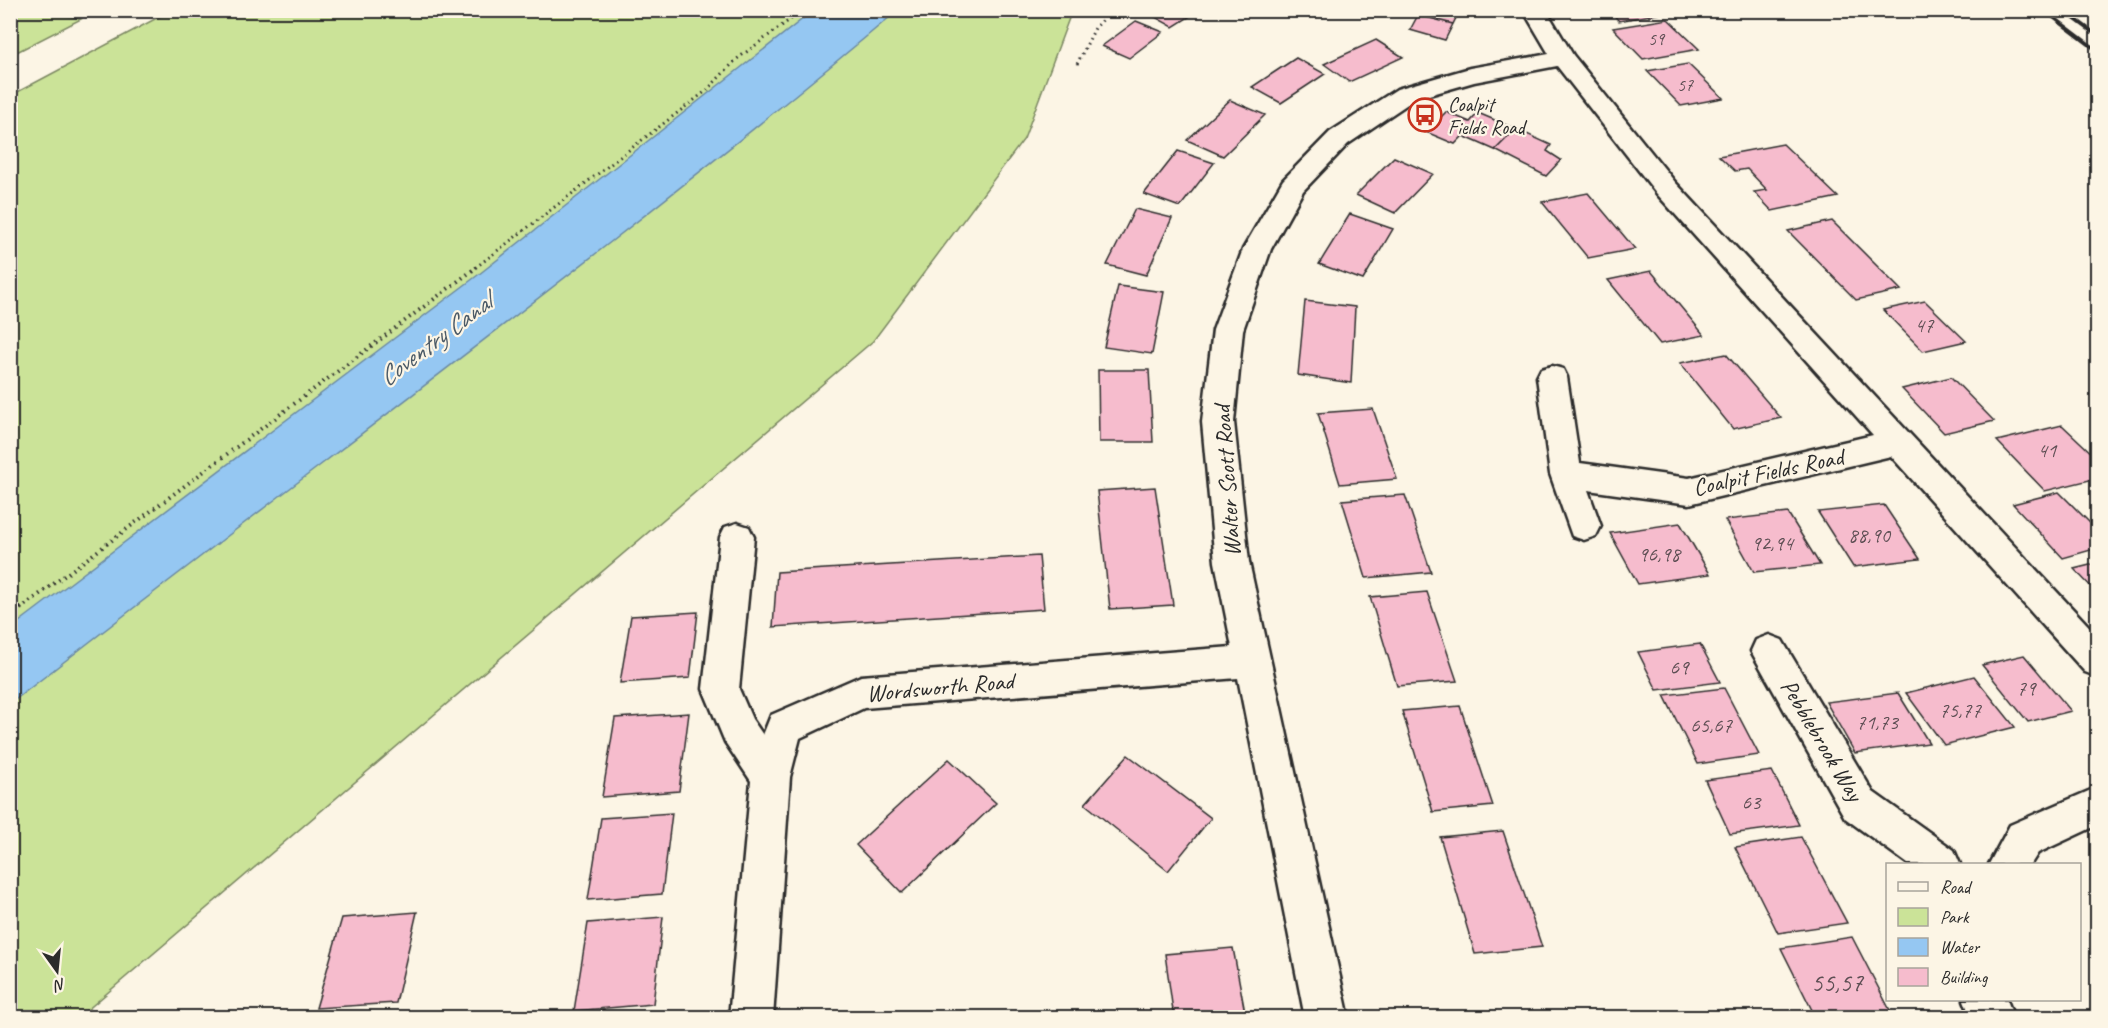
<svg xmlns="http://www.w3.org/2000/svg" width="2108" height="1028" viewBox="0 0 2108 1028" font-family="Caveat,sans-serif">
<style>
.green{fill:#cbe398;stroke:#7b8762;stroke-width:1.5}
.water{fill:#95c7f2;stroke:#6b89a2;stroke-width:1.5}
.building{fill:#f6bccd;stroke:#2b2b2b;stroke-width:1.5}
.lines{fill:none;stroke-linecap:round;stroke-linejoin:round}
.minor-casing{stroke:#2b2b2b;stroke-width:5}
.path-far2{stroke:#2b2b2b;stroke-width:3;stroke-dasharray:1.5 4;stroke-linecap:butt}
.path-far1{stroke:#2b2b2b;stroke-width:4;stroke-dasharray:1.5 4.5;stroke-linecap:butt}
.path{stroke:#2b2b2b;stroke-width:4.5;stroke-dasharray:1.5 5;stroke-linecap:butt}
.minor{fill:#fcf5e5;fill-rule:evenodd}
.rail{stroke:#2b2b2b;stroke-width:4}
.labels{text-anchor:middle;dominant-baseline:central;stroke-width:4.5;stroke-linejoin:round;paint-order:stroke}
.far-number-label{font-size:18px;fill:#5e4f54}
.far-poi-label{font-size:20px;fill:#2b2b2b;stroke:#fcf5e5;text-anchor:start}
.number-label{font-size:21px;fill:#5e4f54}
.street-label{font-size:24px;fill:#2b2b2b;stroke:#fcf5e5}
.water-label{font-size:26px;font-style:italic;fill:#4b5a67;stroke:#fcf5e5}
.near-number-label{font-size:26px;fill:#5e4f54}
</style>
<rect width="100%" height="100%" fill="#fcf5e5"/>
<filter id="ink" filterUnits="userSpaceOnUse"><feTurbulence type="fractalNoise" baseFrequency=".0167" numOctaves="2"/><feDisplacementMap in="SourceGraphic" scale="12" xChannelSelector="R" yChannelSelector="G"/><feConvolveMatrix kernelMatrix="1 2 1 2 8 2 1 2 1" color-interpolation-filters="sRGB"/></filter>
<g filter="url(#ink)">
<!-- green -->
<path class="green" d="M170,11H1075L1071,13L1024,139L873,341L79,1017H11L10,96Z
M53,12L81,19L11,55V13Z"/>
<!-- water -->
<path class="water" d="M814,10L897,11C610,252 306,472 11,703V628L478,275Z"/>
<!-- building -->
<path class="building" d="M1149,10H1200L1173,27L1146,12Z
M1421,10H1460L1453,24L1418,15Z
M1609,10H1659L1662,13L1619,21Z
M1418,15L1453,24L1445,40L1410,30Z
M1668,19L1699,49L1643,59L1613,28Z
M1136,21L1163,32L1129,58L1102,46Z
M1376,40L1403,57L1349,82L1324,64Z
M1296,58L1325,74L1281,103L1252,87Z
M1688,64L1723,98L1681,106L1647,71Z
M1230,100L1265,115L1223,156L1187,140Z
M1446,112L1470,122L1478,113L1516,129L1495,150L1463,136L1455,144L1426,132Z
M1516,129L1551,145L1547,151L1561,160L1546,176L1495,150Z
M1783,144L1838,197L1772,211L1754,192L1767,190L1747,169L1735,171L1719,156Z
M1178,151L1214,163L1180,207L1144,194Z
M1394,157L1433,174L1395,213L1356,195Z
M1588,193L1635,249L1588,258L1542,202Z
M1135,209L1172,218L1146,275L1107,265Z
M1350,214L1393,229L1363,280L1319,264Z
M1832,221L1901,290L1856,300L1788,231Z
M1651,271L1704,335L1660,344L1608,280Z
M1118,286L1164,292L1152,354L1104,347Z
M1305,301L1355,307L1351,383L1298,375Z
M1925,301L1966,341L1923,351L1883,310Z
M1726,354L1781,418L1733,429L1680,363Z
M1098,370H1149L1153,442H1099Z
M1951,377L1994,421L1944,433L1902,389Z
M1373,409L1397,479L1340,484L1318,413Z
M2062,425L2098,459V478L2045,491L1997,441Z
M1155,487L1173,605L1110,609L1097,491Z
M2059,492L2098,531V548L2063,558L2013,504Z
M1405,495L1431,572L1366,578L1342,500Z
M1884,505L1920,559L1853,567L1818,512Z
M1788,513L1820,565L1754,572L1725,520Z
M1680,523L1710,574L1638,584L1610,533Z
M1039,556L1044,609L773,627L777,572Z
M2098,563V594L2074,569Z
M1427,592L1457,681L1397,686L1370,597Z
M698,612L690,678L620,683L631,616Z
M1700,644L1720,682L1657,690L1638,652Z
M2024,655L2071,711L2028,722L1982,665Z
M1974,676L2015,727L1944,745L1906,693Z
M1724,688L1759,755L1698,764L1664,695Z
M1898,693L1929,743L1855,753L1826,702Z
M1460,706L1493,806L1433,812L1402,711Z
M689,713L679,791L602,797L615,718Z
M1128,755L1211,818L1168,871L1085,804Z
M949,759L996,803L902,893L856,845Z
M1772,771L1799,825L1730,834L1705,780Z
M672,813L662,894L588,900L601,818Z
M1503,831L1542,947L1475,954L1440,837Z
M1801,837L1847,923L1778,933L1735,847Z
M417,912L396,1003L316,1008L342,918Z
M663,917L653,1004L574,1011L588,923Z
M1852,937L1893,1016L1816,1018L1781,948Z
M1233,948L1246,1018H1174L1165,954Z
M972,1013L973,1018H926Z"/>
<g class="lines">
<!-- minor casing -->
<g class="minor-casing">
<path id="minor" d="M1523,10H1546L1573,55L1675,182L2098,636V677L2085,672L1891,456L1689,504L1588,490L1601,526L1596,536L1584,540L1572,536L1550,474L1537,377L1541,369L1552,366L1563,369L1567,377L1580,463L1689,478L1873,435L1657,194L1557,66L1474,82L1415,99L1348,144L1303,191L1271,249L1243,330L1234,422L1249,562L1349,1018H1305L1238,678L864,708L800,738L790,777L773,1018H729L751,781L725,742L703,689L720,537L725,527L737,523L749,527L754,537L739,689L752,719L763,735L771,715L861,676L1232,647L1215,562L1202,422L1213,330L1243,249L1283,180L1330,132L1397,89L1470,68L1549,54Z
M1769,635L1782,640L1873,792L1954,850L1960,864H1908L1845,818L1751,651L1756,640Z
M2098,787V825L2038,853L2031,864H1989L2010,825Z
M1964,1000H2007L2014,1018H1971Z"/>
</g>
<!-- path-far2 -->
<path class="path-far2" d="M1077,64L1095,28L1112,10
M471,271L706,91L737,59L803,10"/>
<!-- path-far1 -->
<path class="path-far1" d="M20,609L473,270"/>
<!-- path -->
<path class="path" d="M10,616L22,607"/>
<!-- minor -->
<use href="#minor" class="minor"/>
<!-- rail -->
<path class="rail" d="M2044,10L2098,51
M2063,10L2098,36"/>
</g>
</g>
<!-- icons -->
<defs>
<g id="bus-ring" transform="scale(1.725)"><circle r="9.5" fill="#fcf5e5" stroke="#c8321e" stroke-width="1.5"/><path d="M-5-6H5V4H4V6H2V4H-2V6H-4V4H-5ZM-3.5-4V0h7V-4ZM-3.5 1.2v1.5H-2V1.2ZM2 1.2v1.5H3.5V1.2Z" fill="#c8321e"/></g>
</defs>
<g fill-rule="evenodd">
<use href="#bus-ring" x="1425" y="115"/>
</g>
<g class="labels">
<!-- far-number labels -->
<g class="far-number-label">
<text x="1656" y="39">59</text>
<text x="1685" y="85">57</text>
</g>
<!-- far-poi labels -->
<g class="far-poi-label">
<text x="1448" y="104">Coalpit<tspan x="1448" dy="23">Fields Road</tspan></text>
</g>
<!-- number labels -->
<g class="number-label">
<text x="1924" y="325">47</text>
<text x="2047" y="450">41</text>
<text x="1869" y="535">88,90</text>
<text x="1772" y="543">92,94</text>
<text x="1659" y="554">96,98</text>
<text x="1679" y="667">69</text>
<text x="2026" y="688">79</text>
<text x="1960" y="710">75,77</text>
<text x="1877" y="722">71,73</text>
<text x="1711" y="725">65,67</text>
<text x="1751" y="802">63</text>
</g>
<!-- street labels -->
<g class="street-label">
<text transform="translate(1768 472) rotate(-12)">Coalpit Fields Road</text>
<text transform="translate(1227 481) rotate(-94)">Walter Scott Road</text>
<text transform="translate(940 687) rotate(-5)">Wordsworth Road</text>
<text transform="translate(1822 740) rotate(59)">Pebblebrook Way</text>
</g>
<!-- water labels -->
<g class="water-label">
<text transform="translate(435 340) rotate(-37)">Coventry Canal</text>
</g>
<!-- near-number labels -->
<g class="near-number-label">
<text x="1837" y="982">55,57</text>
</g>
</g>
<!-- margin -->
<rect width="2108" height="1028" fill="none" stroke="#fcf5e5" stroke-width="36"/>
<rect x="18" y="18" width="2072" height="992" fill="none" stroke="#2b2b2b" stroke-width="2" filter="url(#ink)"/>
<!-- legend -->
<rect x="1886" y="863" width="195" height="138" fill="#fcf5e5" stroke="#a8a49b" stroke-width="1.5"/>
<rect x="1898" y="882" width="30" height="9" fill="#fcf5e5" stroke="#a8a49b" stroke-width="1.5"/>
<text x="1940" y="893" font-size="18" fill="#2b2b2b">Road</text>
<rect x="1898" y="908" width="30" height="18" fill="#cbe398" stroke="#a8a49b" stroke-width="1.5"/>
<text x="1940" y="923" font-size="18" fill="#2b2b2b">Park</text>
<rect x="1898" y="938" width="30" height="18" fill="#95c7f2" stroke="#a8a49b" stroke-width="1.5"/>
<text x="1940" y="953" font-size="18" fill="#2b2b2b">Water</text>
<rect x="1898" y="968" width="30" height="18" fill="#f6bccd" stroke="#a8a49b" stroke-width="1.5"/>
<text x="1940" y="983" font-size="18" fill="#2b2b2b">Building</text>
<!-- north arrow -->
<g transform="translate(57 971) rotate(165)" stroke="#fcf5e5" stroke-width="4.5" paint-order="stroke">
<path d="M0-4.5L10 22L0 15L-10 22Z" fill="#2b2b2b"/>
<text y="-9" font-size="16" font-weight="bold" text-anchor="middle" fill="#2b2b2b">N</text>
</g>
</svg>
